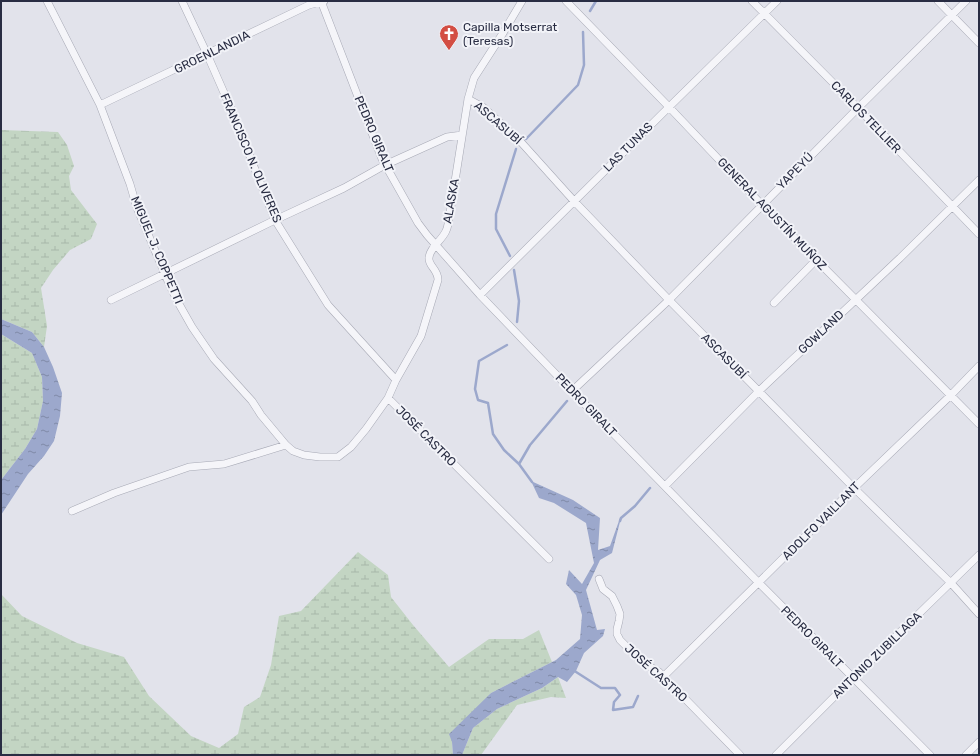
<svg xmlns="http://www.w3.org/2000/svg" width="980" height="756" viewBox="0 0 980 756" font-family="Rubik,sans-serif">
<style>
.wetland{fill:url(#wetland-marsh)}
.water{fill:url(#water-ripples)}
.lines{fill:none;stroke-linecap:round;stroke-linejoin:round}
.stream{stroke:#9ca8cc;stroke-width:2.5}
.minor-casing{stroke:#a7a9b5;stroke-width:8}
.minor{stroke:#f5f5f9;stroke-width:7}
.labels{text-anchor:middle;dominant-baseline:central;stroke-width:4;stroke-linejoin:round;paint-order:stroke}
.poi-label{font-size:12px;fill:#292d43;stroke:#f2f3f8;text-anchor:start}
.street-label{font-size:12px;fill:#292d43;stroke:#f2f3f8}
</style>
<defs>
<pattern id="wetland-marsh" width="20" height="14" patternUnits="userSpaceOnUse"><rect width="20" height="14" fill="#c3d5c3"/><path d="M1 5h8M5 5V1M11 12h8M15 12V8" fill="none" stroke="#a8b7a9"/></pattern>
<pattern id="water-ripples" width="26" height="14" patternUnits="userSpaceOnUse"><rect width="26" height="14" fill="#9ca8cc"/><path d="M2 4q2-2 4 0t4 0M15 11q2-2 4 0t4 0" fill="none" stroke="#7f89a7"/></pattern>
</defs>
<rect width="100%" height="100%" fill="#e2e3eb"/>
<!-- wetland -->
<path class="wetland" d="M1,130L58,132L67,145L74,166L69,176L71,190L97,224L91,239L70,250L53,270L41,288L47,326L44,347L32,332L1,319Z
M1,334L32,353L42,377L43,401L37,429L25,449L1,480Z
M358,552L388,575L391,597L413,625L449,667L489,639H523L539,630L552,662L491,693L452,742L453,755H1V594L22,616L77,643L124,657L149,696L191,736L219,748L238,734L244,707L260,697L271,665L279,616L301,611Z
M558,677L566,698L551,697L517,705L481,755H462L473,728L497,709L542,688Z"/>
<!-- water -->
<path class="water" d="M1,319L32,332L44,347L53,367L62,393L60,416L54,441L44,456L28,474L1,515V480L25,449L37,429L43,401L42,377L32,353L1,334Z
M531,481L573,500L600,518L598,550L610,546L620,518H621L612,553L600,560L586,590L597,630L605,629L603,636L584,653L576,671L567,682L558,677L542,688L497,709L473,728L462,755H453L452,742L449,734L491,693L556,660L580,639L582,615L576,595L566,584L569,570L582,584L594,563L586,523L554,503L539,498Z"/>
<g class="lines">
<!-- stream -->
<path class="stream" d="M590,11L596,1
M526,139L578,85L584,65L583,32
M510,256L496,229V214L516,149
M514,270L519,301L517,322
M507,345L479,361L475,389L478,400L488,403L493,434L504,450L519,464L532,482
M519,464L530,445L567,401
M620,521L621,518L635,506L650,488
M573,670L601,688H615L620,695L614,702L613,710L633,707L638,696"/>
<!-- minor casing -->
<g class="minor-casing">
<path id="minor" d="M47,1L100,105L130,184L137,208L170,286L179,304L192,327L214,359L252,401L261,415L286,445L293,451L304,455L320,457H338L351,447L366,429L388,398L396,380L421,336L438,280C438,269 428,266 429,258C429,249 442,240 446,231C448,227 448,223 449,219L468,99L474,78L503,33L522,1
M182,1L207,54L232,111L275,220L328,305L396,380
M321,1L382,159L418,223L427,235L480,295L572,391L759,583L930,755
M566,1L669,107L762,205L979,424
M752,1L858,108L979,234
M938,1L979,43
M468,99L483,107L520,141L574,201L669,300L854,488L951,583L979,614
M100,105L309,5L324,1
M480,295L669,107L777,1
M111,300L275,220L344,188L385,165L447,137L462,135
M774,303L816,260
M572,391L669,300L858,108L966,1
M388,398L549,559
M665,486L759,391L900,258L979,180
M72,511L114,493L189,467L224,464L286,445
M599,579L603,589L612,596L617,606L620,614L619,621L617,629V634L620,640L642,662L659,672L740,755
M663,677L854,488L951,395L979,366
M776,755L853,678L979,555
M966,755L979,742"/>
</g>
<!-- minor -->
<use href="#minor" class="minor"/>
</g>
<!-- icons -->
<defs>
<g id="church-pin" transform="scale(1)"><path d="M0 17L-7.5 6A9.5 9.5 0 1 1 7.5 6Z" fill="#d34e43" stroke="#f2f3f8"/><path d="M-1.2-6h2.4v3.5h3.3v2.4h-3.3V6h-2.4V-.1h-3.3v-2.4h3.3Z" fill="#fff"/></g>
</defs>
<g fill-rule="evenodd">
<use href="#church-pin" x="449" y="34"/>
</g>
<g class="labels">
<!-- poi labels -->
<g class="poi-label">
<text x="463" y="27">Capilla Motserrat<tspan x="463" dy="14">(Teresas)</tspan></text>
</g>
<!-- street labels -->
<g class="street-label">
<text transform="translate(212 52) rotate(-26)">GROENLANDIA</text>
<text transform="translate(866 117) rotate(46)">CARLOS TELLIER</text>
<text transform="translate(498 123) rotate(41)">ASCASUBÍ</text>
<text transform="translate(374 134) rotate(67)">PEDRO GIRALT</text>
<text transform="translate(628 147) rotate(-45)">LAS TUNAS</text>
<text transform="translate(251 158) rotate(67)">FRANCISCO N. OLIVERES</text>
<text transform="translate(795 171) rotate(-45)">YAPEYÚ</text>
<text transform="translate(451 201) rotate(-80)">ALASKA</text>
<text transform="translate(772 214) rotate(46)">GENERAL AGUSTÍN MUÑOZ</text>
<text transform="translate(157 250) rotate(67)">MIGUEL J. COPPETTI</text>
<text transform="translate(821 332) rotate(-43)">GOWLAND</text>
<text transform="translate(724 356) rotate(45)">ASCASUBÍ</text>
<text transform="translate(586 405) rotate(46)">PEDRO GIRALT</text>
<text transform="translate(426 436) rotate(45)">JOSÉ CASTRO</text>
<text transform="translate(821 521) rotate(-45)">ADOLFO VAILLANT</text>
<text transform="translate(812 637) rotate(45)">PEDRO GIRALT</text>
<text transform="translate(877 655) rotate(-44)">ANTONIO ZUBILLAGA</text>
<text transform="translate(656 673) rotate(42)">JOSÉ CASTRO</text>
</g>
</g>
<!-- border -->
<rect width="980" height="756" fill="none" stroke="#292d43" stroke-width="4"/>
</svg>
